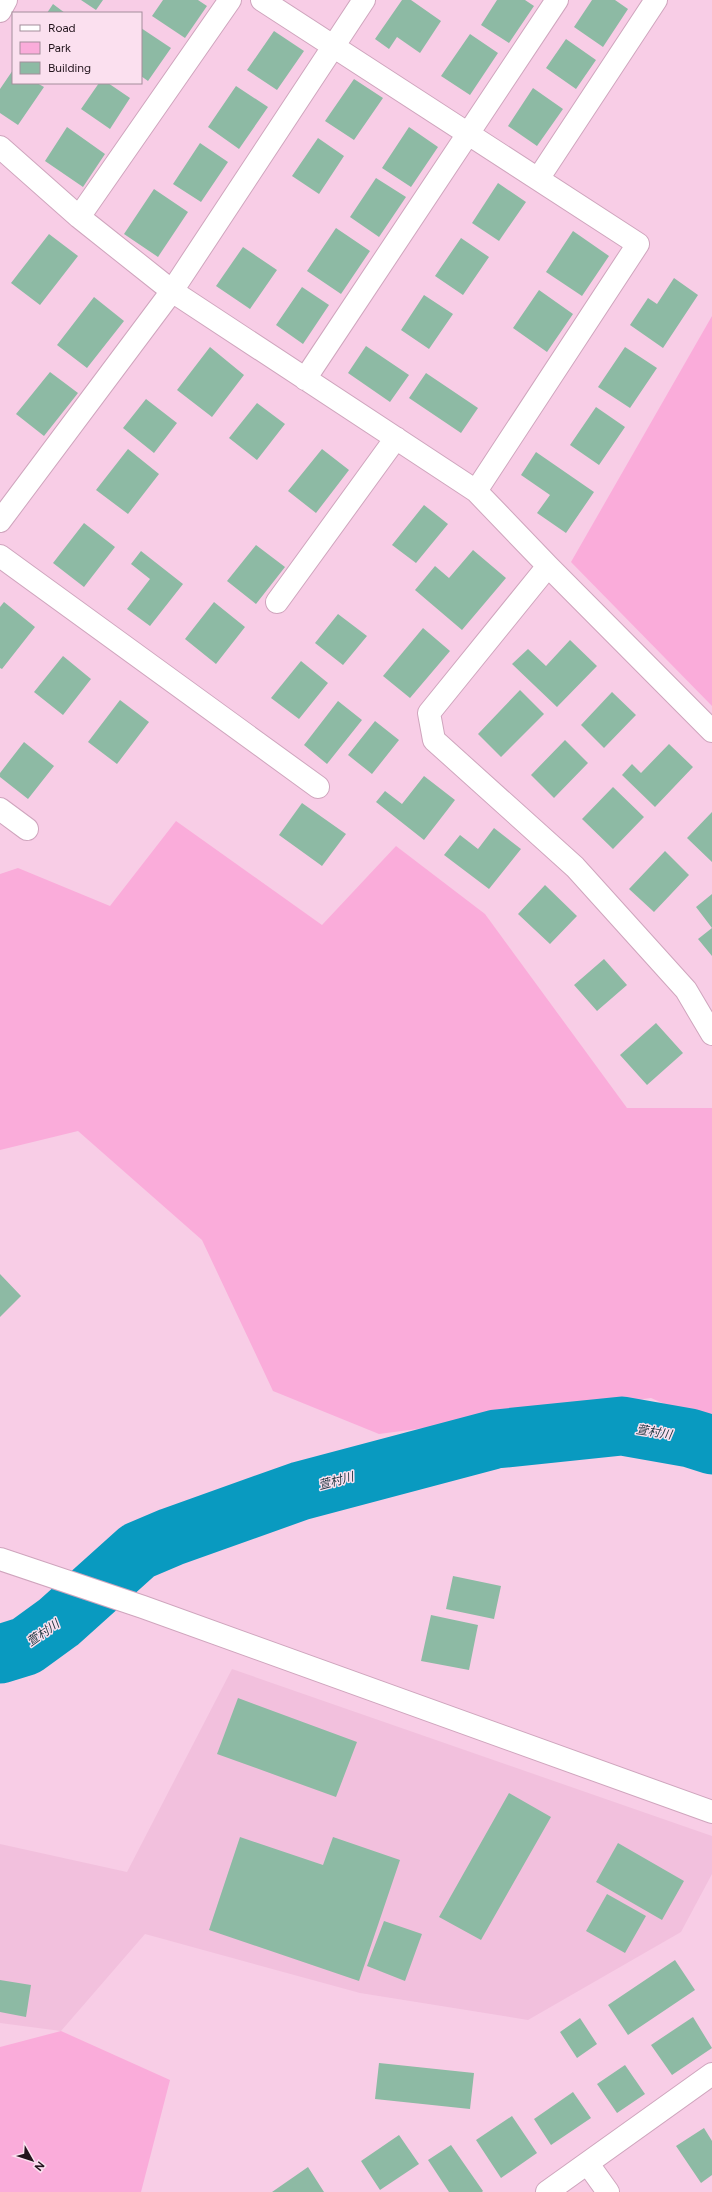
<svg xmlns="http://www.w3.org/2000/svg" width="712" height="2192" viewBox="0 0 712 2192" font-family="Figtree,'Noto Sans JP',sans-serif">
<style>
.built{fill:#f2c0dd}
.green{fill:#faacda}
.lines{fill:none;stroke-linecap:round;stroke-linejoin:round}
.river{stroke:#099ac0;stroke-width:59}
.building{fill:#8dbaa4}
.street-casing{stroke:#cfa5bd;stroke-width:24}
.secondary-casing{stroke:#cfa5bd;stroke-width:24}
.street{stroke:#fff;stroke-width:22}
.secondary{stroke:#fff;stroke-width:22}
.labels{text-anchor:middle;dominant-baseline:central;stroke-width:3;stroke-linejoin:round;paint-order:stroke}
.water-label{font-size:12px;font-style:italic;fill:#1b343e;stroke:#fbe0ef}
</style>
<rect width="100%" height="100%" fill="#f8cde6"/>
<!-- built -->
<path class="built" d="M232,1669L712,1836V1874L681,1932L528,2020L360,1993L145,1934L61,2031L0,2023V1844L127,1872Z"/>
<!-- green -->
<path class="green" d="M712,316V706L571,562Z
M176,821L322,925L396,846L485,914L627,1108H712V1425L651,1398L379,1434L273,1391L202,1240L78,1131L0,1150V874L18,868L110,906Z
M61,2031L170,2080L141,2192H0V2047Z"/>
<g class="lines">
<!-- river -->
<path class="river" d="M0,1654L26,1646L59,1622L138,1551L171,1537L300,1491L496,1439L622,1426L690,1438L712,1445"/>
</g>
<!-- building -->
<path class="building" d="M81,0H103L96,10Z
M163,0H198L207,6L185,38L152,16Z
M402,0H411L441,21L420,53L397,37L389,49L375,39Z
M497,0H525L534,6L509,43L481,25Z
M592,0H615L628,9L603,47L574,27Z
M53,4L65,13H47Z
M141,28L171,48L148,81L141,76Z
M274,31L304,51L277,90L247,70Z
M470,34L498,53L470,95L441,76Z
M566,39L596,60L576,89L546,68Z
M13,70V83H37L44,87L18,125L0,113V89Z
M354,79L383,98L354,140L325,121Z
M99,83H108L130,98L110,129L81,109Z
M236,86L268,107L239,149L208,127Z
M533,88L563,109L537,146L508,126Z
M67,127L105,154L83,187L45,161Z
M409,127L438,147L411,187L382,168Z
M318,138L344,156L319,194L292,176Z
M200,143L228,162L201,202L173,184Z
M376,178L406,197L379,237L350,217Z
M498,183L526,202L499,241L472,223Z
M154,189L188,212L158,257L124,234Z
M336,228L370,251L341,294L307,271Z
M573,231L609,256L582,296L546,272Z
M49,234L78,256L40,305L11,283Z
M461,238L489,257L463,295L435,276Z
M243,247L277,270L250,309L216,286Z
M674,278L698,295L663,348L630,325L648,298L657,304Z
M302,287L329,305L303,344L276,325Z
M539,290L573,314L547,352L513,328Z
M424,295L453,314L429,349L401,330Z
M94,297L124,321L87,368L57,345Z
M366,346L409,375L390,402L348,373Z
M210,347L244,375L212,417L177,390Z
M625,347L657,368L630,408L598,387Z
M50,372L78,393L44,436L16,414Z
M426,373L478,408L461,433L409,398Z
M146,399L177,423L154,453L123,428Z
M257,403L285,424L257,460L229,438Z
M596,407L625,427L599,465L570,445Z
M128,449L159,474L128,514L96,490Z
M322,449L349,470L316,513L288,491Z
M536,452L594,492L566,533L537,513L550,495L521,475Z
M424,505L448,524L416,563L392,545Z
M84,523L115,547L84,587L53,563Z
M256,545L285,567L256,604L227,581Z
M473,550L506,578L462,630L415,590L435,566L449,578Z
M141,551L183,584L150,626L127,609L150,579L131,564Z
M4,602L35,627L2,669L0,668V607Z
M214,602L245,627L216,664L185,639Z
M338,614L367,636L343,665L315,643Z
M423,628L450,651L410,698L383,676Z
M570,640L597,666L557,707L512,664L528,649L546,666Z
M63,656L91,679L63,715L34,692Z
M301,661L328,683L299,719L271,698Z
M520,690L544,714L501,757L478,734Z
M612,692L636,715L604,748L581,725Z
M120,700L149,722L117,764L88,742Z
M338,701L362,720L327,764L304,745Z
M375,721L399,740L372,774L348,755Z
M565,740L588,763L554,798L531,775Z
M24,742L54,766L28,799L0,777V773Z
M669,744L693,767L655,807L622,775L632,764L641,773Z
M424,776L455,800L424,840L376,802L385,791L402,804Z
M613,787L644,817L613,849L582,819Z
M302,803L346,834L322,866L279,835Z
M712,812V862L687,838Z
M494,828L521,849L489,889L444,855L460,835L478,849Z
M665,851L689,875L654,912L629,889Z
M545,885L577,916L550,944L518,914Z
M712,894V928L696,907Z
M712,928V956L698,939Z
M604,959L627,985L597,1011L574,985Z
M656,1023L683,1053L647,1085L620,1055Z
M0,1274L21,1296L0,1317Z
M453,1576L501,1586L494,1619L446,1609Z
M431,1615L478,1625L469,1670L421,1661Z
M238,1698L357,1742L336,1797L217,1754Z
M509,1793L551,1817L481,1940L439,1917Z
M240,1837L323,1865L333,1837L400,1860L359,1981L209,1930Z
M618,1843L684,1881L662,1920L596,1882Z
M607,1894L646,1916L625,1953L586,1931Z
M384,1921L422,1934L405,1981L367,1966Z
M675,1960L695,1990L628,2035L608,2005Z
M0,1980L31,1985L26,2017L0,2012Z
M693,2017L712,2048L672,2075L651,2045Z
M580,2018L597,2044L577,2058L560,2032Z
M379,2063L474,2073L470,2109L375,2099Z
M625,2065L645,2094L617,2113L597,2084Z
M573,2092L591,2118L551,2145L534,2119Z
M512,2116L537,2153L501,2178L476,2140Z
M704,2128L712,2141V2175L701,2183L676,2146Z
M399,2135L419,2164L380,2190L361,2161Z
M451,2145L483,2191L482,2192H449L428,2160Z
M308,2167L324,2192H272Z"/>
<g class="lines">
<!-- street casing -->
<g class="street-casing">
<path id="street" d="M262,0L638,244L476,491
M0,11L6,0
M0,147L79,217L172,291L476,491L548,566L712,731
M538,179L656,0
M79,217L230,0
M305,379L557,0
M0,521L172,291L364,0
M0,556L318,787
M548,566L429,713L434,740L575,867L686,990L712,1034
M277,602L396,438
M0,809L27,829
M588,2164L608,2192
M547,2192L712,2074"/>
</g>
<!-- secondary casing -->
<g class="secondary-casing">
<path id="secondary" d="M0,1559L143,1607L712,1812"/>
</g>
<!-- street -->
<use href="#street" class="street"/>
<!-- secondary -->
<use href="#secondary" class="secondary"/>
</g>
<g class="labels">
<!-- water labels -->
<g class="water-label">
<text transform="translate(654 1432) rotate(9)">萱村川</text>
<text transform="translate(336 1481) rotate(-15)">萱村川</text>
<text transform="translate(43 1633) rotate(-35)">萱村川</text>
</g>
</g>
<!-- legend -->
<rect x="12" y="12" width="130" height="72" fill="#fbe0ef" stroke="#a48e9b"/>
<rect x="20" y="25" width="20" height="6" fill="#ffffff" stroke="#a48e9b"/>
<text x="48" y="32" font-size="12" fill="#22141c">Road</text>
<rect x="20" y="42" width="20" height="12" fill="#faacda" stroke="#a48e9b"/>
<text x="48" y="52" font-size="12" fill="#22141c">Park</text>
<rect x="20" y="62" width="20" height="12" fill="#8dbaa4" stroke="#a48e9b"/>
<text x="48" y="72" font-size="12" fill="#22141c">Building</text>
<!-- north arrow -->
<g transform="translate(32 2160) rotate(129)" stroke="#fbe0ef" stroke-width="3" paint-order="stroke">
<path d="M0-3L7 15L0 10L-7 15Z" fill="#22141c"/>
<text y="-6" font-size="11" font-weight="bold" text-anchor="middle" fill="#22141c">N</text>
</g>
</svg>
